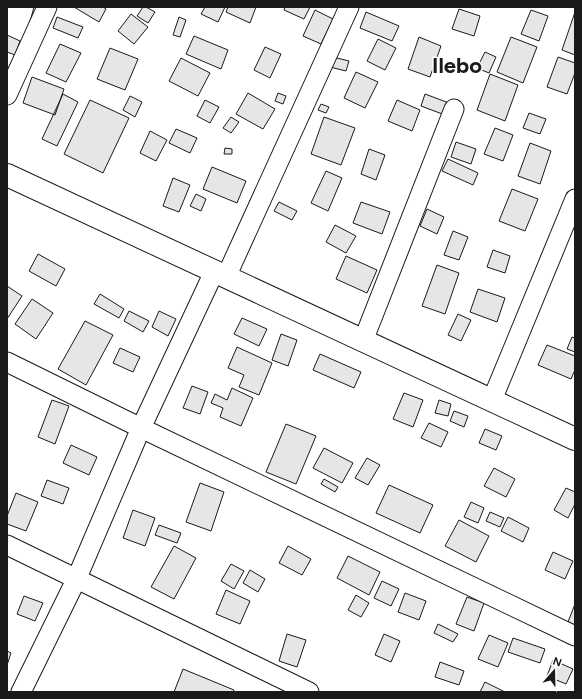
<svg xmlns="http://www.w3.org/2000/svg" width="582" height="699" viewBox="0 0 582 699" font-family="Figtree,sans-serif">
<style>
.building{fill:#e6e6e6;stroke:#1a1a1a}
.lines{fill:none;stroke-linecap:round;stroke-linejoin:round}
.minor-casing{stroke:#1a1a1a;stroke-width:21}
.primary-casing{stroke:#1a1a1a;stroke-width:24}
.minor{stroke:#fff;stroke-width:19}
.primary{stroke:#fff;stroke-width:22}
.labels{text-anchor:middle;dominant-baseline:central;stroke-width:3;stroke-linejoin:round;paint-order:stroke}
.town-label{font-size:22px;font-weight:bold;fill:#1a1a1a;stroke:#fff}
</style>
<rect width="100%" height="100%" fill="#fff"/>
<!-- building -->
<path class="building" d="M34,7H40L28,29Z
M74,7H103L106,9L99,22Z
M143,7H146L155,12L148,23L137,16Z
M205,7H225L218,22L201,14Z
M228,7H256L250,23L226,12Z
M285,7H310L304,19L284,10Z
M459,9L480,16L474,36L452,29Z
M315,10L333,19L321,44L303,36Z
M531,10L548,16L539,41L521,34Z
M366,12L399,26L392,41L360,28Z
M575,12V55L562,50Z
M131,14L148,27L134,44L118,31Z
M57,17L83,27L78,38L53,28Z
M179,17L186,20L180,37L173,35Z
M7,35L20,41L15,55L7,52Z
M194,36L228,50L221,69L186,54Z
M419,37L441,46L430,77L408,69Z
M511,37L537,47L523,83L497,72Z
M378,39L396,48L385,70L367,61Z
M60,44L81,53L66,82L46,73Z
M265,47L281,54L270,78L254,70Z
M110,48L138,59L125,90L97,79Z
M485,52L496,57L489,73L477,68Z
M333,57L349,61L346,71L330,67Z
M558,57L575,63V73L567,94L547,87Z
M181,58L210,73L198,96L169,81Z
M356,72L378,82L365,108L344,98Z
M490,74L518,85L505,121L477,110Z
M32,77L64,89L55,115L23,103Z
M248,93L275,109L263,129L236,114Z
M278,93L286,96L283,104L275,101Z
M63,94L78,102L57,146L42,139Z
M425,94L449,103L445,115L421,106Z
M130,96L142,102L135,117L123,110Z
M90,100L129,118L103,173L64,154Z
M205,100L219,107L210,123L197,116Z
M397,100L420,110L412,131L388,121Z
M321,104L329,107L326,113L318,110Z
M529,113L546,119L540,134L523,128Z
M231,117L239,122L231,133L223,128Z
M324,117L355,128L341,165L311,154Z
M495,128L513,135L503,161L484,154Z
M176,129L197,138L190,153L169,143Z
M150,131L167,140L156,161L140,153Z
M456,142L476,149L471,164L451,157Z
M530,143L551,151L540,184L518,176Z
M225,148L232,149V154H224Z
M369,149L385,155L376,180L361,174Z
M448,159L478,173L473,185L442,171Z
M212,167L246,181L237,203L203,189Z
M326,171L342,178L328,211L311,203Z
M173,178L190,185L179,212L163,206Z
M512,189L538,199L525,231L499,221Z
M196,194L206,199L201,211L190,206Z
M279,202L297,211L292,220L274,211Z
M361,202L390,212L382,234L353,223Z
M427,209L444,217L437,234L420,226Z
M335,225L356,236L346,253L326,242Z
M453,231L468,237L459,260L444,255Z
M493,250L510,256L505,273L487,267Z
M38,254L65,269L56,286L29,271Z
M346,256L377,270L367,293L336,279Z
M437,265L459,273L445,314L422,306Z
M7,286L22,296L7,319Z
M478,289L505,298L497,322L470,312Z
M100,294L124,309L119,318L94,304Z
M32,299L53,313L36,339L15,324Z
M129,311L149,321L143,332L124,321Z
M159,311L176,319L168,336L152,327Z
M458,314L471,320L461,341L448,335Z
M242,318L267,329L259,346L234,334Z
M85,321L113,335L86,385L58,369Z
M281,334L297,340L288,366L272,360Z
M572,337L575,338V352L567,349Z
M547,345L575,356V370L571,379L538,365Z
M237,347L272,363L259,395L239,387L244,375L228,368Z
M120,348L140,357L133,372L113,363Z
M320,354L361,372L354,388L313,370Z
M192,386L208,392L200,414L183,408Z
M232,388L253,398L241,426L220,417L223,408L211,403L215,394L227,400Z
M404,393L423,400L413,427L393,419Z
M52,400L69,406L55,444L38,437Z
M439,400L451,404L448,416L435,413Z
M454,411L468,416L464,427L450,421Z
M429,423L448,432L441,447L421,438Z
M286,424L316,436L296,484L266,472Z
M485,429L502,436L496,450L479,443Z
M71,445L97,457L89,475L63,463Z
M324,448L353,463L342,483L313,468Z
M367,458L380,465L368,485L355,478Z
M494,468L515,479L506,497L484,486Z
M324,479L338,487L335,492L321,484Z
M47,480L69,488L63,504L41,496Z
M200,483L224,492L211,531L186,522Z
M389,485L433,505L420,533L376,513Z
M566,488L575,492V504L568,518L554,510Z
M16,493L38,502L26,531L7,524V516Z
M471,502L484,508L478,523L464,517Z
M133,510L155,518L145,546L123,538Z
M490,512L504,518L500,527L486,521Z
M508,517L529,528L523,542L501,531Z
M459,520L489,536L476,562L445,546Z
M159,525L181,533L177,543L155,535Z
M174,546L196,558L174,599L151,587Z
M288,546L311,559L302,575L279,563Z
M553,552L573,561L565,579L545,570Z
M348,556L380,572L369,595L337,578Z
M231,564L244,571L234,589L221,581Z
M250,570L265,579L258,592L243,583Z
M382,581L399,589L391,606L374,598Z
M226,590L250,601L240,624L216,614Z
M405,593L426,601L419,620L398,612Z
M356,595L369,603L361,617L348,610Z
M24,596L43,603L35,621L17,614Z
M467,597L484,603L474,631L456,624Z
M575,604V625L568,622Z
M438,624L458,634L453,642L434,633Z
M287,634L306,640L297,667L279,661Z
M384,634L400,641L391,662L375,655Z
M489,635L508,643L498,667L478,659Z
M513,638L545,649L540,663L508,652Z
M7,651L11,653L7,665Z
M553,660L573,669L566,684L547,676Z
M440,662L464,671L459,685L435,677Z
M183,669L234,690L233,692H174Z
M485,682L505,692H480Z"/>
<g class="lines">
<!-- minor casing -->
<g class="minor-casing">
<path id="minor" d="M7,95L47,7
M214,272L141,428L575,636
M226,277L349,7
M363,341L454,109
M7,362L141,428L76,580L21,692
M492,400L575,199
M7,545L309,692"/>
</g>
<!-- primary casing -->
<g class="primary-casing">
<path id="primary" d="M7,175L575,439"/>
</g>
<!-- minor -->
<use href="#minor" class="minor"/>
<!-- primary -->
<use href="#primary" class="primary"/>
</g>
<g class="labels">
<!-- town labels -->
<g class="town-label">
<text x="457" y="65">Ilebo</text>
</g>
</g>
<!-- border -->
<rect width="582" height="699" fill="none" stroke="#1a1a1a" stroke-width="16"/>
<!-- north arrow -->
<g transform="translate(554 671) rotate(20)" stroke="#ffffff" stroke-width="3" paint-order="stroke">
<path d="M0-3L7 15L0 10L-7 15Z" fill="#1a1a1a"/>
<text y="-6" font-size="11" font-weight="bold" text-anchor="middle" fill="#1a1a1a">N</text>
</g>
</svg>
